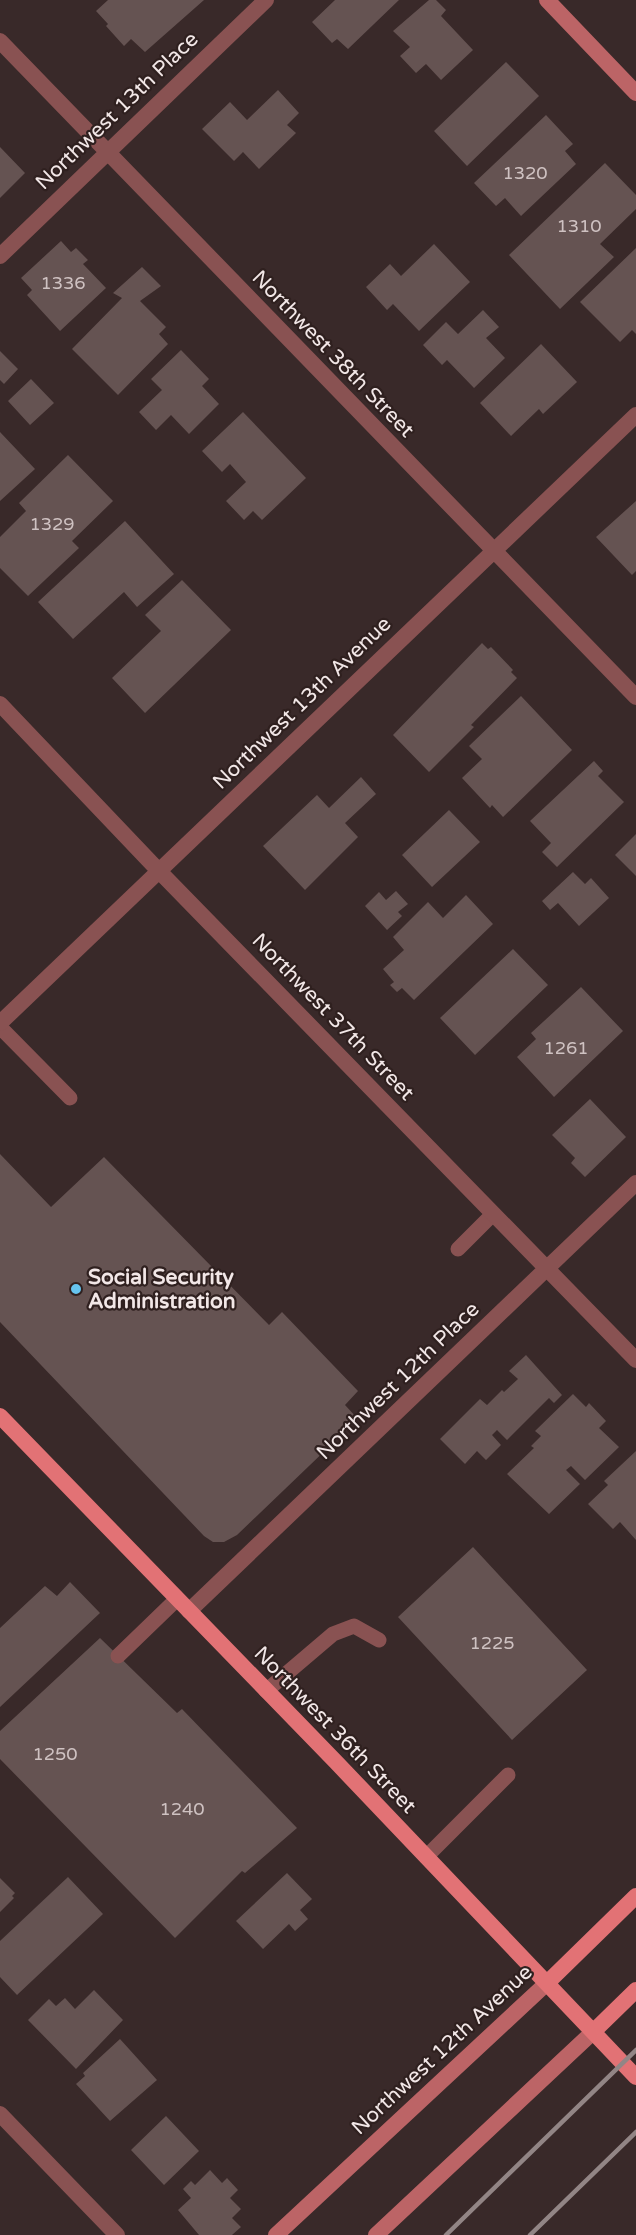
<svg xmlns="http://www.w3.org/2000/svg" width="636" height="2235" viewBox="0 0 636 2235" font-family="'Varela Round',sans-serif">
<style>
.building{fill:#655352}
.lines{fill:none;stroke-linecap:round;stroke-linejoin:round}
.service{stroke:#895252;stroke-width:15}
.minor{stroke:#895252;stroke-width:16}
.secondary{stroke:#bc6466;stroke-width:16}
.primary{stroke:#e27275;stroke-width:16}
.rail{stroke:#928585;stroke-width:4.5}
.poi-dot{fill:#66c4ef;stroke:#2f201f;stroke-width:2}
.labels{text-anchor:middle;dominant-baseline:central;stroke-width:4.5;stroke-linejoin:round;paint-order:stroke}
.number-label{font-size:18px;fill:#cfc2c2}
.street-label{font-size:21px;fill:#f2e7e7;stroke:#2f201f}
.poi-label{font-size:21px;font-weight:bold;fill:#f2e7e7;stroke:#2f201f;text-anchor:start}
</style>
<rect width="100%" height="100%" fill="#392929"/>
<!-- building -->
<path class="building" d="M108,0H204L145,52L131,39L124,46L106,26L108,24L96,11Z
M335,0H399L348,49L337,39L332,43L312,22Z
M429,0H436L446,10L441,16L473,50L441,80L426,64L416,73L400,56L410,47L393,31Z
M506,62L539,96L467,166L434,131Z
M278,90L299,113L287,125L296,133L259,169L243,152L234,161L202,129L230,102L247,120Z
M546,115L573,144L565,151L576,164L521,216L505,198L496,206L474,183Z
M0,147L25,173L0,198Z
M605,163L636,195V209L600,244L614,257L560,309L509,255Z
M61,241L71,252L76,248L88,260L83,264L106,288L60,331L27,295L32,290L21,278Z
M434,244L470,282L419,331L393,304L387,310L366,287L390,264L401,276Z
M636,248V334L632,330L620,342L580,302Z
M142,267L161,286L140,301L166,327L159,334L168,344L118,395L72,349L122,298L113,293Z
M483,310L499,327L486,338L505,358L474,388L447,360L442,365L423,345L446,322L458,334Z
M541,344L577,382L543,414L539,409L511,436L480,403Z
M181,350L209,379L202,386L219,404L189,434L171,415L156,430L139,412L162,390L151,379Z
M0,351L18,369L4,384L0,380Z
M31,379L54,403L30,425L8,401Z
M243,412L306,478L262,520L253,511L244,520L226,501L246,482L230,464L222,472L202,451Z
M0,432L35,469L0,501Z
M68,455L113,501L72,541L79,548L28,596L0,568V537L26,511L19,503Z
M636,501V571L632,575L596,537Z
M125,521L174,574L137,607L124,592L73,639L38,602Z
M182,580L231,630L145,713L112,678L161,631L145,615Z
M482,643L488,649L491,647L513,670L511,672L517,678L471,725L474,727L429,772L393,735Z
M521,696L572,750L503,817L492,805L490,808L462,778L482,759L469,746Z
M594,761L603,771L598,776L624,802L557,867L542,852L551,843L530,821Z
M361,777L376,794L345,823L358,837L305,890L263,846L317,795L329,808Z
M449,810L480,842L432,887L402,855Z
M636,834V876L615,855Z
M573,872L585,884L591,878L609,898L579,926L558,903L550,910L542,901Z
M396,891L408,904L398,912L402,916L387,930L365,906L379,892L386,900Z
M466,895L493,924L414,1000L402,988L397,992L390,985L394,982L383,969L404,950L393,937L428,902L443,918Z
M513,949L548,985L475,1055L440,1018Z
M581,987L623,1031L554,1097L517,1057L536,1039L531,1033Z
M590,1099L626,1137L585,1177L571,1163L575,1158L552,1135Z
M0,1154L51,1207L104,1157L269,1325L282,1312L358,1391L345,1405L358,1419L237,1535L224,1542H213L204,1536L0,1322Z
M526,1355L562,1395L554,1403L549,1398L507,1440L497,1430L492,1435L501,1445L486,1460L477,1451L465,1464L440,1439L480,1399L487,1405L502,1390L504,1392L518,1379L509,1371Z
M573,1394L586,1407L589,1403L606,1421L599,1428L619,1447L585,1480L571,1466L566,1470L580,1484L549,1514L507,1474L534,1448L531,1446L541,1436L535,1431Z
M636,1451V1540L620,1522L613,1529L588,1504L608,1485L604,1481Z
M473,1547L587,1670L512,1740L398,1617Z
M70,1582L100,1613L0,1707V1628L45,1586L57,1596Z
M100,1638L177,1713L182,1709L297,1828L245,1873L242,1871L175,1938L0,1759V1731Z
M287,1873L312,1899L300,1910L308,1919L295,1931L289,1924L263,1949L236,1921Z
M68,1877L103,1914L17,1995L0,1977V1941Z
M0,1878L15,1893L12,1896L14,1898L0,1912Z
M94,1990L123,2020L76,2069L28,2020L49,1999L56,2006L65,1998L75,2009Z
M120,2039L157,2080L110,2121L76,2084L85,2076L83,2073Z
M166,2116L199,2151L164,2185L131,2150Z
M210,2170L222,2183L227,2178L238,2190L230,2198L241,2209L232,2218L241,2227L232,2235H199L178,2210L191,2198L183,2189L191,2181L195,2185Z"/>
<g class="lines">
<!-- service -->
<path class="service" d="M0,1027L70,1098
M458,1249L493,1214
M118,1656L177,1599
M266,1691L333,1634L354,1626L379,1640
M426,1857L508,1775"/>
<!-- minor -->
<path class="minor" d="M0,41L636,697
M0,256L266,0
M0,704L158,870L636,1360
M0,1023L636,415
M189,1611L636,1183
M0,2114L117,2235"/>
<!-- secondary -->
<path class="secondary" d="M547,0L636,93
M276,2235L547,1983
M376,2235L593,2032"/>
<!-- primary -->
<path class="primary" d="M0,1416L336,1762L636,2077
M547,1983L636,1896
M593,2032L636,1990"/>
<!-- rail -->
<path class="rail" d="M446,2235L636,2050
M530,2235L636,2132"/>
</g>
<!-- markers -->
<circle class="poi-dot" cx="76" cy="1289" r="6"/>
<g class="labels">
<!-- number labels -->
<g class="number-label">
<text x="525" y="173">1320</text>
<text x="579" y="226">1310</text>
<text x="63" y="283">1336</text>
<text x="52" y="524">1329</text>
<text x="566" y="1048">1261</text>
<text x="492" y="1643">1225</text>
<text x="55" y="1754">1250</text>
<text x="182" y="1809">1240</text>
</g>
<!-- street labels -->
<g class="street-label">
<text transform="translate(117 111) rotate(-44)">Northwest 13th Place</text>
<text transform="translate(333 354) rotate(46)">Northwest 38th Street</text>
<text transform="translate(302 703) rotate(-44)">Northwest 13th Avenue</text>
<text transform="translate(333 1017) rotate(46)">Northwest 37th Street</text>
<text transform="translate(398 1381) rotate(-44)">Northwest 12th Place</text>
<text transform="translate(335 1730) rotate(46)">Northwest 36th Street</text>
<text transform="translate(442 2050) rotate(-43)">Northwest 12th Avenue</text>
</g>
<!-- poi labels -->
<g class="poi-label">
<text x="88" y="1277">Social Security<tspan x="88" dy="24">Administration</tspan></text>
</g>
</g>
</svg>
